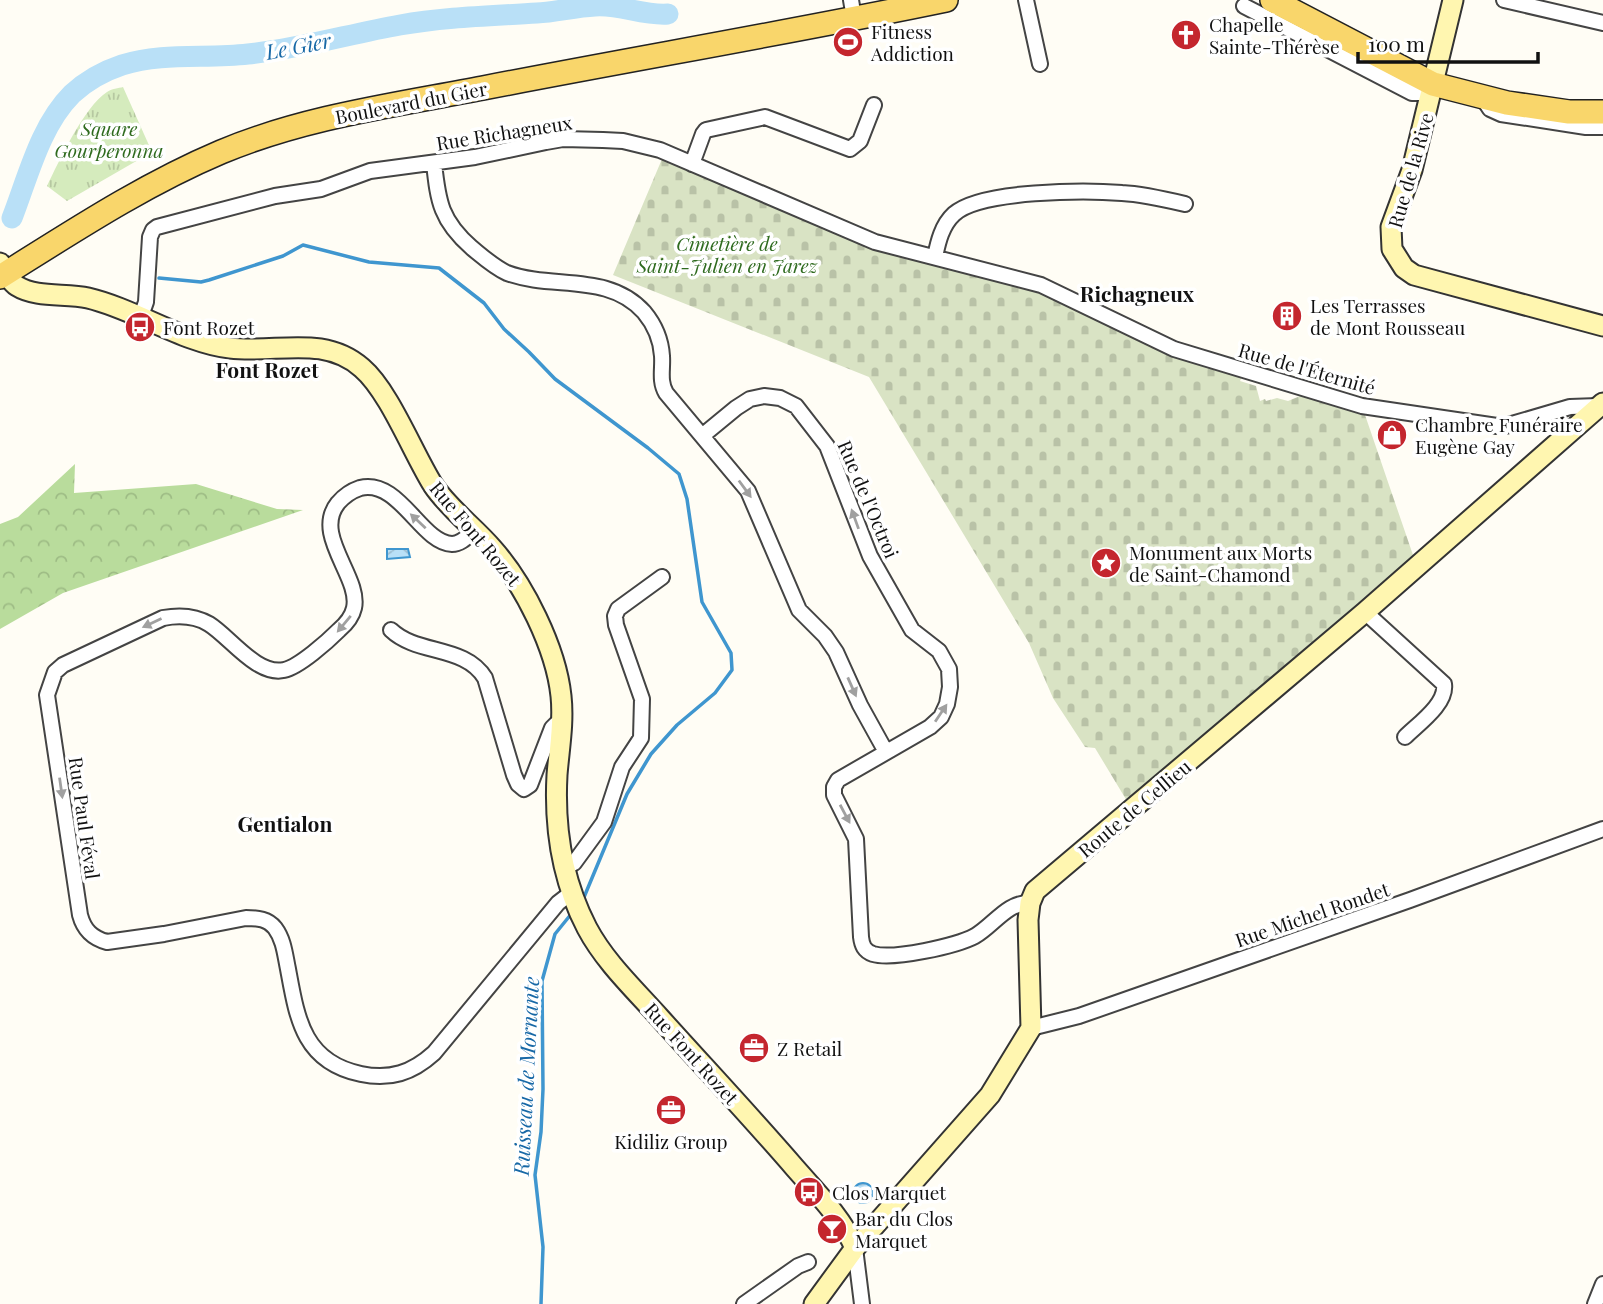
<svg xmlns="http://www.w3.org/2000/svg" width="1603" height="1304" viewBox="0 0 1603 1304" font-family="'Playfair Display',serif">
<style>
.forest{fill:url(#forest-crowns)}
.cemetery{fill:url(#cemetery-stones)}
.park{fill:url(#park-tufts)}
.water{fill:url(#water-waves);stroke:#3f96cf;stroke-width:2}
.lines{fill:none;stroke-linecap:round;stroke-linejoin:round}
.stream{stroke:#3f96cf;stroke-width:3.5}
.river{stroke:#b9e0f7;stroke-width:21}
.street-casing{stroke:#444;stroke-width:18}
.secondary-casing{stroke:#333;stroke-width:23}
.primary-casing{stroke:#222;stroke-width:26}
.street{stroke:#fff;stroke-width:14}
.secondary{stroke:#fff6b0;stroke-width:19}
.primary{stroke:#f9d66b;stroke-width:23}
.oneway{fill:#a0a0a0}
.labels{text-anchor:middle;dominant-baseline:central;stroke-width:7;stroke-linejoin:round;paint-order:stroke}
.poi-label{font-size:19px;fill:#111;stroke:#fff;text-anchor:start}
.street-label{font-size:19px;fill:#111;stroke:#fff}
.park-label{font-size:19px;font-style:italic;fill:#2f6b1f;stroke:#fff}
.water-label{font-size:21px;font-style:italic;fill:#1768a6;stroke:#fff}
.neighbourhood-label{font-size:21px;font-weight:bold;fill:#111;stroke:#fff}
</style>
<defs>
<pattern id="forest-crowns" width="20" height="18" patternUnits="userSpaceOnUse" patternTransform="scale(1.75)"><rect width="20" height="18" fill="#b9dc9c"/><path d="M2 6a3 3 0 1 1 6 0M12 15a3 3 0 1 1 6 0" fill="none" stroke="#9ebc85"/></pattern>
<pattern id="cemetery-stones" width="16" height="16" patternUnits="userSpaceOnUse" patternTransform="scale(1.75)"><rect width="16" height="16" fill="#d9e3c4"/><path d="M2 7V4a2 2 0 0 1 4 0v3zM10 15v-3a2 2 0 0 1 4 0v3z" fill="#b9c2a7"/></pattern>
<pattern id="park-tufts" width="24" height="20" patternUnits="userSpaceOnUse" patternTransform="scale(1.75)"><rect width="24" height="20" fill="#d5ebbd"/><path d="M3 7l-1-3M5 7V3M7 7l1-3M15 17l-1-3M17 17v-4M19 17l1-3" fill="none" stroke="#b6c8a1"/></pattern>
<pattern id="water-waves" width="16" height="10" patternUnits="userSpaceOnUse" patternTransform="scale(1.75)"><rect width="16" height="10" fill="#b9e0f7"/><path d="M0 5q4-4 8 0t8 0" fill="none" stroke="#9ebfd3"/></pattern>
</defs>
<rect width="100%" height="100%" fill="#fffdf5"/>
<!-- forest -->
<path class="forest" d="M75,464L74,493L196,484L277,509L303,510L63,593L0,629V524L18,517Z"/>
<!-- cemetery -->
<path class="cemetery" d="M662,159L880,248L1011,278L1243,374L1240,381L1256,386L1260,401L1265,399L1266,401L1277,398L1288,401L1305,394L1364,412L1414,558L1127,801L1095,748L1085,747L1053,698L1029,643L869,377L613,275Z"/>
<!-- park -->
<path class="park" d="M123,87L152,152L67,201L47,186C59,161 84,107 107,92C111,89 119,88 123,87Z"/>
<!-- water -->
<path class="water" d="M387,549H408L410,557L387,559Z
M853 1193a10 10 0 1 1 20 0a10 10 0 1 1-20 0Z"/>
<g class="lines">
<!-- stream -->
<path class="stream" d="M159,278L201,282L209,280L283,256L303,245L369,262L439,268L484,303L504,329L529,352L555,379L648,448L679,474L687,499L702,602L731,653L732,670L715,693L677,725L651,754L627,794L582,902
M541,1304L543,1247L535,1175L541,1132L543,1089L542,981L555,934L572,913"/>
<!-- river -->
<path class="river" d="M12,218C28,177 40,126 72,94C86,81 104,71 122,65C163,52 206,59 248,54C300,49 349,34 400,25C445,17 491,16 537,13C556,12 575,7 595,6C620,4 643,16 668,14"/>
<!-- street casing -->
<g class="street-casing">
<path id="street" d="M851,0L854,18
M1026,0L1040,64
M1504,0L1603,23
M1244,6L1412,93H1431
M1484,100L1490,109L1501,114L1586,127H1603
M434,163C438,202 441,221 472,248C483,257 494,267 507,273C553,290 608,272 644,312C654,324 661,340 662,356C663,369 659,381 666,393L748,491L799,610L825,636L836,652L860,705L886,752
M692,164L703,134L706,130L765,117L850,149L860,141L874,105
M935,257C938,242 942,225 954,214C980,190 1087,190 1122,193C1143,194 1164,199 1185,204
M141,316L146,302L150,237L153,230L157,227L275,196L321,189L370,171L475,157L546,142L563,139L603,140L623,141L660,150L875,242L1041,285L1174,349L1362,406L1497,426H1505L1570,407L1598,406
M702,436L736,408L750,399L764,396L780,398L796,406L827,446L870,556L912,630L939,651L949,669L950,687L947,704L941,717L930,727L838,780L834,787V795L856,839L861,937C862,945 864,951 873,954C893,960 956,946 975,936C994,925 1007,902 1030,903
M474,531C468,536 461,544 452,544C421,543 399,478 360,488C351,491 344,496 338,503C312,535 361,577 354,608C352,617 346,624 339,630C328,641 299,667 284,670C257,676 230,637 209,624C194,615 179,615 163,618L63,665L55,672L47,695L80,915C84,930 92,938 107,942L164,934L246,918C258,918 268,919 275,928C284,940 285,955 288,969C297,1018 303,1062 361,1074C390,1080 412,1073 434,1053L558,903L571,893
M1365,612L1444,684C1447,704 1418,724 1405,737
M391,630C417,655 465,645 485,678L514,775L518,784L524,789L530,785L552,728L556,724L562,723
M564,868L574,863L604,822L622,767L641,738L642,699L616,625L615,616L618,609L662,577
M1031,1028L1079,1016L1410,900L1603,829
M855,1248L862,1304
M744,1304L798,1266L808,1262
M1595,1304L1603,1284"/>
</g>
<!-- secondary casing -->
<g class="secondary-casing">
<path id="secondary" d="M1453,0L1412,170L1391,227L1392,249L1404,268L1414,275L1603,326
M0,263C5,270 9,281 17,286C36,298 66,293 88,298C135,309 184,343 230,348C276,354 323,334 362,368C389,391 413,453 433,485C449,509 473,526 492,548C524,584 556,648 561,696C564,723 559,749 557,775C554,830 562,880 587,928C605,962 635,990 660,1018C705,1068 751,1117 795,1168C817,1193 842,1218 855,1248
M814,1304L855,1248L990,1095L1031,1028L1028,920L1030,903L1035,891L1365,612L1603,403"/>
</g>
<!-- primary casing -->
<g class="primary-casing">
<path id="primary" d="M1272,0L1433,84L1507,103L1569,112H1603
M0,277C72,232 143,185 221,152C304,117 395,105 483,88C637,58 792,32 946,0"/>
</g>
<!-- street -->
<use href="#street" class="street"/>
<!-- secondary -->
<use href="#secondary" class="secondary"/>
<!-- primary -->
<use href="#primary" class="primary"/>
</g>
<!-- one-way arrows -->
<defs><path id="oneway-solid" d="M-6-.8H1V-3.2L6.5 0L1 3.2V.8H-6Z" transform="scale(1.75)"/></defs>
<g class="oneway">
<use href="#oneway-solid" transform="translate(745 489) rotate(54)"/>
<use href="#oneway-solid" transform="translate(855 519) rotate(-110)"/>
<use href="#oneway-solid" transform="translate(418 521) rotate(-137)"/>
<use href="#oneway-solid" transform="translate(152 623) rotate(155)"/>
<use href="#oneway-solid" transform="translate(344 624) rotate(130)"/>
<use href="#oneway-solid" transform="translate(852 687) rotate(66)"/>
<use href="#oneway-solid" transform="translate(941 713) rotate(-56)"/>
<use href="#oneway-solid" transform="translate(61 788) rotate(82)"/>
<use href="#oneway-solid" transform="translate(845 814) rotate(62)"/>
</g>
<!-- icons -->
<defs>
<g id="church-disc" transform="scale(1.575)"><circle r="9.5" fill="#c4262e" stroke="#fff"/><path d="M-1.2-6h2.4v3.5h3.3v2.4h-3.3V6h-2.4V-.1h-3.3v-2.4h3.3Z" fill="#fff"/></g>
<g id="stadium-disc" transform="scale(1.575)"><circle r="9.5" fill="#c4262e" stroke="#fff"/><path d="M0-5a6.5 5 0 1 0 0 10a6.5 5 0 1 0 0-10ZM-3.5-1.8h7v3.6h-7Z" fill="#fff"/></g>
<g id="building-disc" transform="scale(1.575)"><circle r="9.5" fill="#c4262e" stroke="#fff"/><path d="M-4-6H4V6H1V3H-1V6H-4ZM-2.5-4.3h1.7v1.8h-1.7ZM.8-4.3h1.7v1.8H.8ZM-2.5-1h1.7V.8h-1.7ZM.8-1h1.7V.8H.8Z" fill="#fff"/></g>
<g id="bus-disc" transform="scale(1.575)"><circle r="9.5" fill="#c4262e" stroke="#fff"/><path d="M-5-6H5V4H4V6H2V4H-2V6H-4V4H-5ZM-3.5-4V0h7V-4ZM-3.5 1.2v1.5H-2V1.2ZM2 1.2v1.5H3.5V1.2Z" fill="#fff"/></g>
<g id="shop-disc" transform="scale(1.575)"><circle r="9.5" fill="#c4262e" stroke="#fff"/><path d="M-5-2.5h2.3a2.7 3.5 0 0 1 5.4 0H5L5.5 6h-11ZM-1.5-2.5h3a1.5 2.3 0 0 0-3 0Z" fill="#fff"/></g>
<g id="sight-disc" transform="scale(1.575)"><circle r="9.5" fill="#c4262e" stroke="#fff"/><path d="M0-6L1.8-2.2L6-1.7L2.9 1.2L3.7 5.4L0 3.3L-3.7 5.4L-2.9 1.2L-6-1.7L-1.8-2.2Z" fill="#fff"/></g>
<g id="office-disc" transform="scale(1.575)"><circle r="9.5" fill="#c4262e" stroke="#fff"/><path d="M-6-3h4V-5.5h4V-3h4V5H-6ZM-1-4.5V-3h2v-1.5ZM-6 0V1H6V0Z" fill="#fff"/></g>
<g id="bar-disc" transform="scale(1.575)"><circle r="9.5" fill="#c4262e" stroke="#fff"/><path d="M-6-5H6L.8 .8V4.5H3.5V6h-7V4.5H-.8V.8Z" fill="#fff"/></g>
</defs>
<g fill-rule="evenodd">
<use href="#church-disc" x="1186" y="35"/>
<use href="#stadium-disc" x="848" y="42"/>
<use href="#building-disc" x="1287" y="316"/>
<use href="#bus-disc" x="140" y="327"/>
<use href="#shop-disc" x="1392" y="435"/>
<use href="#sight-disc" x="1106" y="563"/>
<use href="#office-disc" x="754" y="1048"/>
<use href="#office-disc" x="671" y="1110"/>
<use href="#bus-disc" x="809" y="1192"/>
<use href="#bar-disc" x="832" y="1229"/>
</g>
<g class="labels">
<!-- poi labels -->
<g class="poi-label">
<text x="1209" y="24">Chapelle<tspan x="1209" dy="22">Sainte-Thérèse</tspan></text>
<text x="871" y="31">Fitness<tspan x="871" dy="22">Addiction</tspan></text>
<text x="1310" y="305">Les Terrasses<tspan x="1310" dy="22">de Mont Rousseau</tspan></text>
<text x="163" y="327">Font Rozet</text>
<text x="1415" y="424">Chambre Funéraire<tspan x="1415" dy="22">Eugène Gay</tspan></text>
<text x="1129" y="552">Monument aux Morts<tspan x="1129" dy="22">de Saint-Chamond</tspan></text>
<text x="777" y="1048">Z Retail</text>
<text x="671" y="1141" text-anchor="middle">Kidiliz Group</text>
<text x="832" y="1192">Clos Marquet</text>
<text x="855" y="1218">Bar du Clos<tspan x="855" dy="22">Marquet</tspan></text>
</g>
<!-- street labels -->
<g class="street-label">
<text transform="translate(411 102) rotate(-11)">Boulevard du Gier</text>
<text transform="translate(504 132) rotate(-9)">Rue Richagneux</text>
<text transform="translate(1410 170) rotate(-74)">Rue de la Rive</text>
<text transform="translate(1307 368) rotate(16)">Rue de l'Éternité</text>
<text transform="translate(869 499) rotate(67)">Rue de l'Octroi</text>
<text transform="translate(476 533) rotate(50)">Rue Font Rozet</text>
<text transform="translate(1134 808) rotate(-40)">Route de Cellieu</text>
<text transform="translate(85 818) rotate(82)">Rue Paul Féval</text>
<text transform="translate(1312 914) rotate(-19)">Rue Michel Rondet</text>
<text transform="translate(692 1053) rotate(48)">Rue Font Rozet</text>
</g>
<!-- park labels -->
<g class="park-label">
<text x="109" y="128">Square<tspan x="109" dy="22">Gourperonna</tspan></text>
<text x="727" y="243">Cimetière de<tspan x="727" dy="22">Saint-Julien en Jarez</tspan></text>
</g>
<!-- water labels -->
<g class="water-label">
<text transform="translate(298 45) rotate(-11)">Le Gier</text>
<text transform="translate(525 1076) rotate(-87)">Ruisseau de Mornante</text>
</g>
<!-- neighbourhood labels -->
<g class="neighbourhood-label">
<text x="1137" y="293">Richagneux</text>
<text x="267" y="369">Font Rozet</text>
<text x="285" y="823">Gentialon</text>
</g>
</g>
<!-- scale -->
<path d="M1358 52v10h180v-10" fill="none" stroke="#111111" stroke-width="3.5"/>
<text x="1368" y="52" font-size="21" fill="#111111" stroke="#ffffff" stroke-width="5" paint-order="stroke">100 m</text>
</svg>
